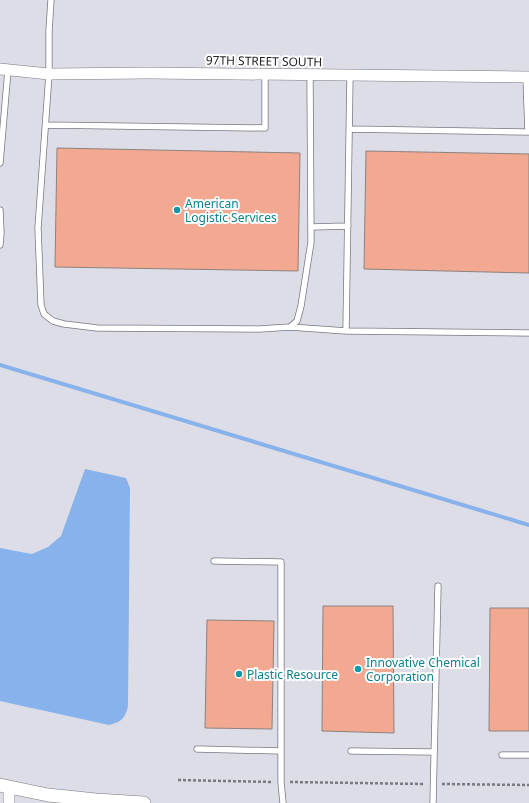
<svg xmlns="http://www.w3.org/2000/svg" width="529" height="803" viewBox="0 0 529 803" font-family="'Noto Sans',sans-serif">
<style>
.water{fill:#88b2eb}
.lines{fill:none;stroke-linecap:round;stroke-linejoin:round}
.stream{stroke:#88b2eb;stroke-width:4}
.building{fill:#f3a991;stroke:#8c827e}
.service-casing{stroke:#787881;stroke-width:7}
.minor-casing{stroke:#787881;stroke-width:12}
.tertiary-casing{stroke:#787881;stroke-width:14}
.path{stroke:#79797f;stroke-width:2.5;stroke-dasharray:3 2;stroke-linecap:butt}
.service{stroke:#fff;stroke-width:5.5}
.minor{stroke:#fff;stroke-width:11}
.tertiary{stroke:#fff;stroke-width:13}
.culture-dot{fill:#0f9aa8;stroke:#fff;stroke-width:1.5}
.labels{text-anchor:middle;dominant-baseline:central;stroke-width:4;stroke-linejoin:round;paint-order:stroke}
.street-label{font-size:12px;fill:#262629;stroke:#fff}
.culture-label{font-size:12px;fill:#0d838f;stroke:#fff;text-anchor:start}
</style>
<rect width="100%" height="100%" fill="#dddde7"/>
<!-- water -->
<path class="water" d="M85,469L126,478L130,488L128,706C125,719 121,722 109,725L0,701V548L32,554L48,547L61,536Z"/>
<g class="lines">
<!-- stream -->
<path class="stream" d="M0,365L529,525"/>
</g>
<!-- building -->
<path class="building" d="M57,148L300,153L298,271L55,267Z
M366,151L529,154V273L364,269Z
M323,606H393L394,733L322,731Z
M490,608H529V731H489Z
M207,620L274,621L272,729L205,728Z"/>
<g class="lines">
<!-- service casing -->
<g class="service-casing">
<path id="service" d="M51,0L49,31V74L38,228L41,305L44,314L53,321L64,324L97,328L260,329L290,327L297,321L301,306L311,242L310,74
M350,75L346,331L529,333
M526,77L528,132H529
M46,125L265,128V74
M349,129L528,132
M0,163L8,70
M0,210L1,233L0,245
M311,227L348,226
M290,327L346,331
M214,561L281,562V782L283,803
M197,749L281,751
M351,751L433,752
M502,755H529
M433,803L438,586"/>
</g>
<!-- minor casing -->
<g class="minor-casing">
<path id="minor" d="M0,69L49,74L149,73L529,77
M9,803V787"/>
</g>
<!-- tertiary casing -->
<g class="tertiary-casing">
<path id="tertiary" d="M0,785L48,795L96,800L144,803"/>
</g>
<!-- path -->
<path class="path" d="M178,780L273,782
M290,782L425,784
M442,784L529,785"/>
<!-- service -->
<use href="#service" class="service"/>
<!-- minor -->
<use href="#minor" class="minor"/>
<!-- tertiary -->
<use href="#tertiary" class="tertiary"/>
</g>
<!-- markers -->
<g class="culture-dot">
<circle cx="177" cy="210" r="4"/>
<circle cx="358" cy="669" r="4"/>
<circle cx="239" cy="674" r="4"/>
</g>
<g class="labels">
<!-- street labels -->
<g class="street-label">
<text transform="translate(264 61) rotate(1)">97TH STREET SOUTH</text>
</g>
<!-- culture labels -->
<g class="culture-label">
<text x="185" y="203">American<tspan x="185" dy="14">Logistic Services</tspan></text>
<text x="366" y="662">Innovative Chemical<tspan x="366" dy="14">Corporation</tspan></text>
<text x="247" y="674">Plastic Resource</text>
</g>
</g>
</svg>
